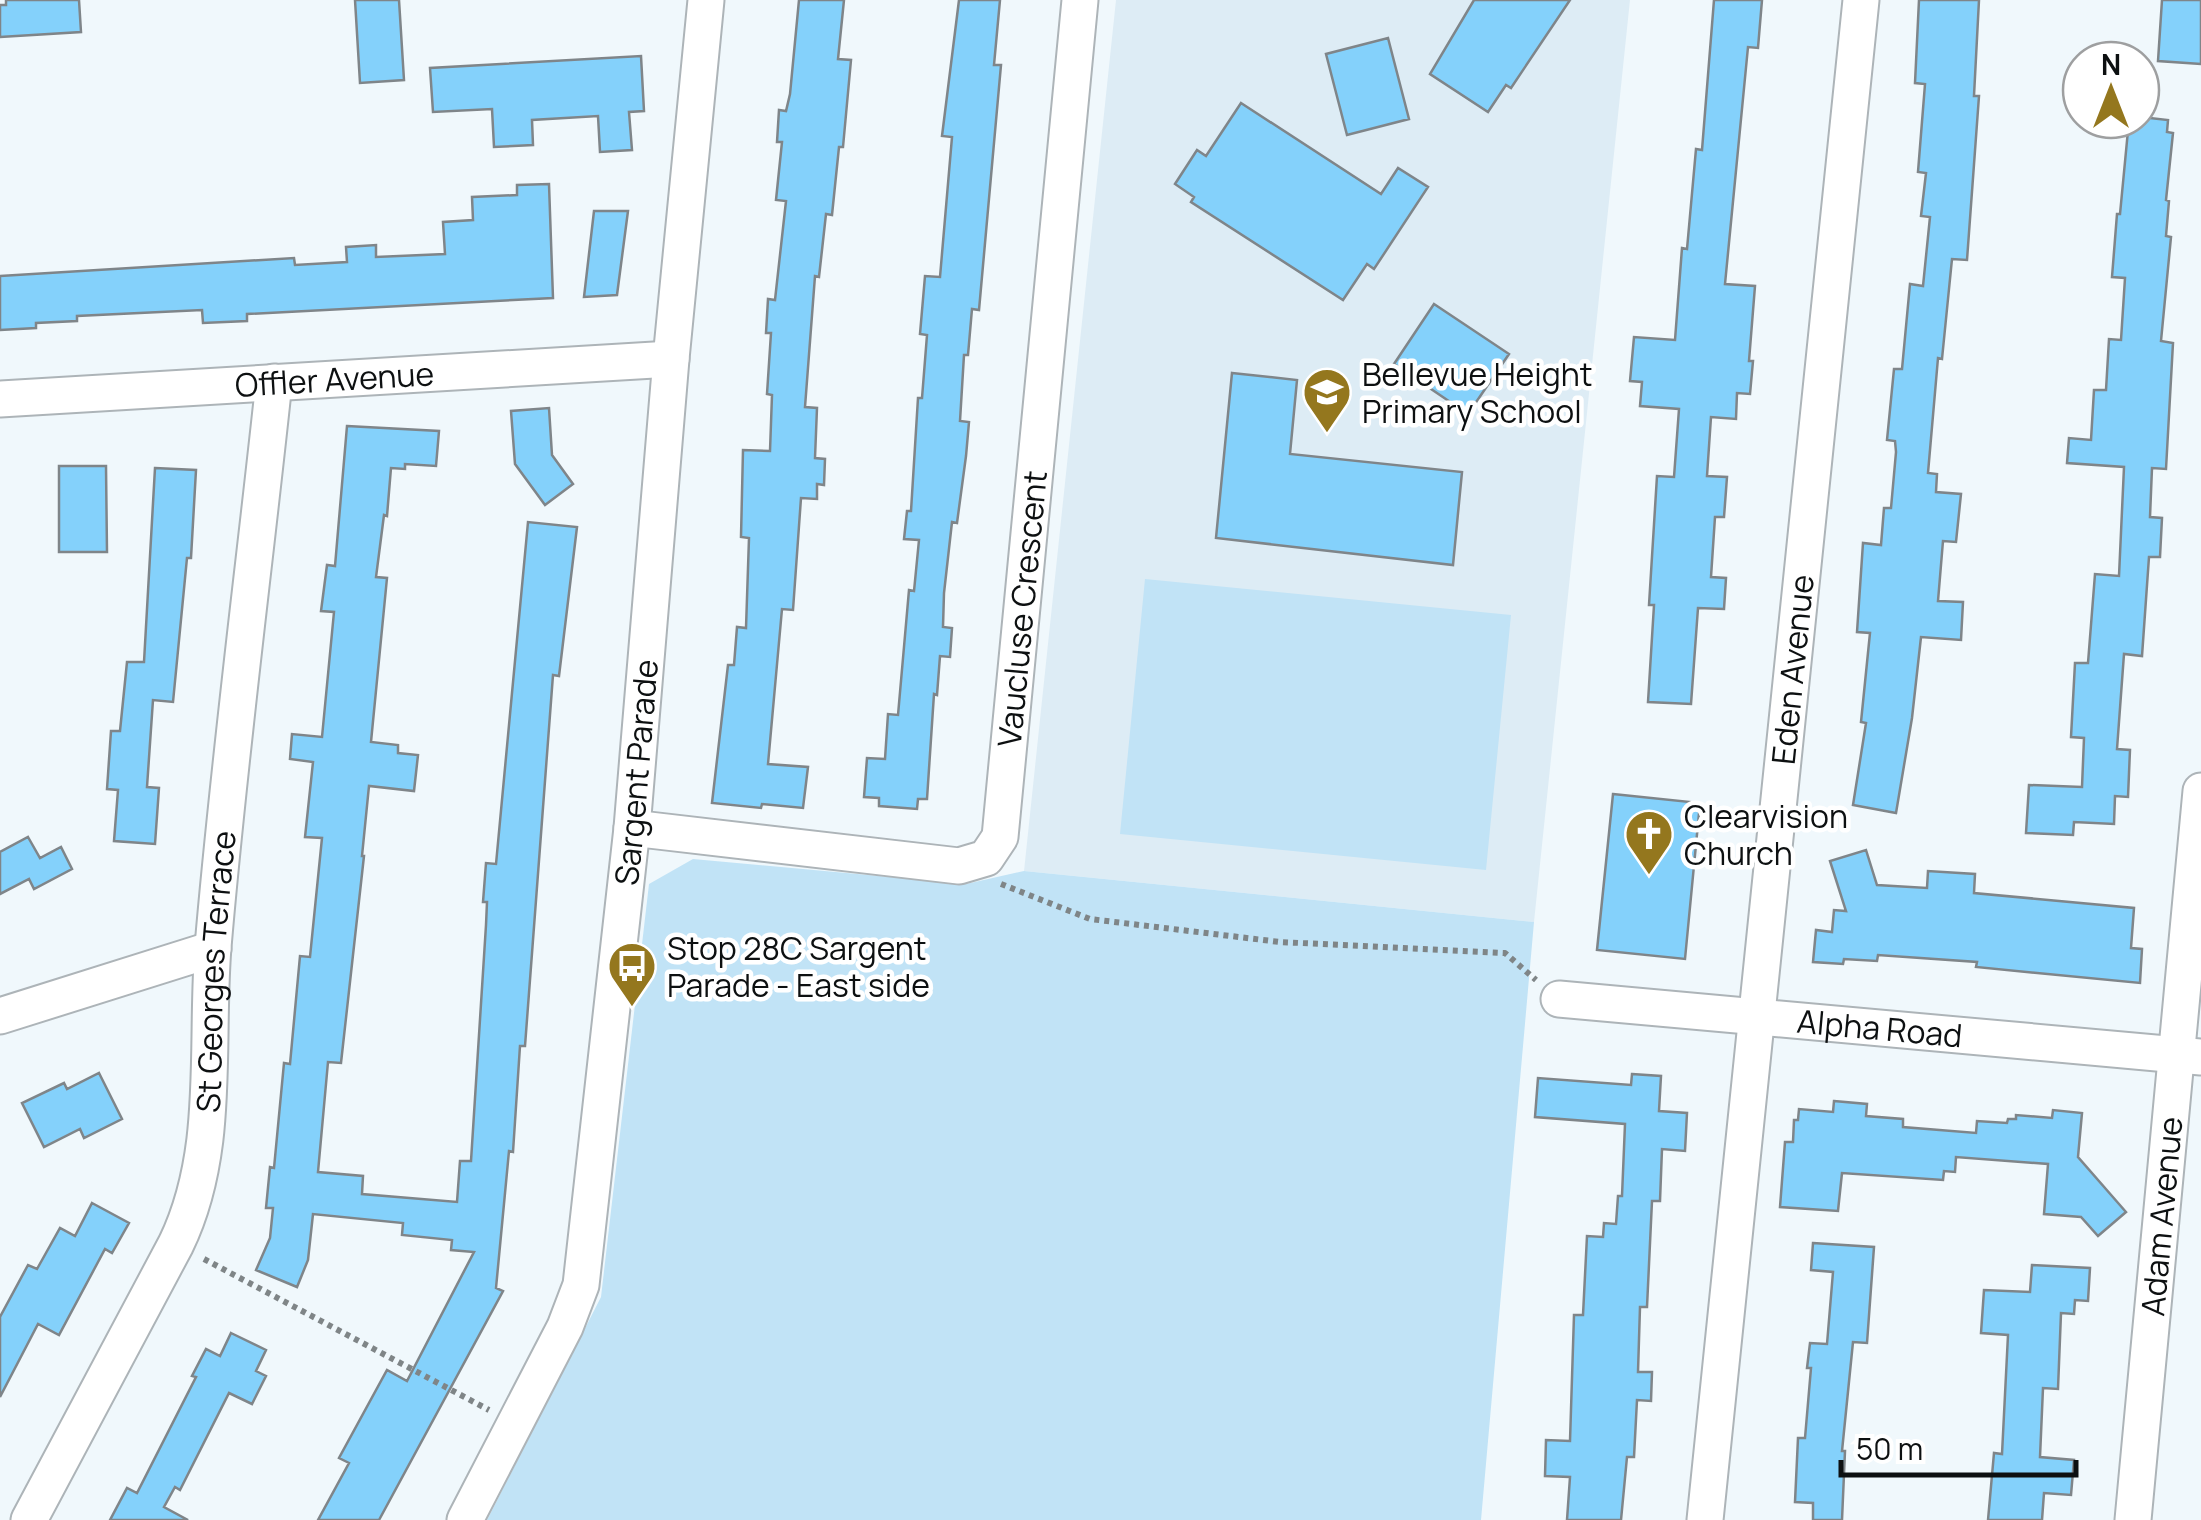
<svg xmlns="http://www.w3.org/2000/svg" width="2201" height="1520" viewBox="0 0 2201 1520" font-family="Manrope,sans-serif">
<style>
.built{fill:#ddecf5}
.green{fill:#c1e3f6}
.building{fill:#84d1fb;stroke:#7f8589;stroke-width:2.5}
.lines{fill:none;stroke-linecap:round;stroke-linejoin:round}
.minor-casing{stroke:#adb4b8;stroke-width:39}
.path{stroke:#7f8587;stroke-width:6;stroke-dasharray:5 5;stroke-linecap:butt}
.minor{stroke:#fff;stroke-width:35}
.labels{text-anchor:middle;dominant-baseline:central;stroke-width:9;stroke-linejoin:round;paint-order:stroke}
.poi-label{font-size:32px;fill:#0d1011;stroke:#fff;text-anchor:start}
.street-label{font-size:32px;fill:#0d1011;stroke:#fff}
</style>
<rect width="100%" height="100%" fill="#f0f8fc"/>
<!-- built -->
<path class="built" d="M1116,0H1630L1534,922L1024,871Z"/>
<!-- green -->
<path class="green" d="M1145,579L1511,615L1486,870L1120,834Z
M693,859L966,884L1024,871L1534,922L1481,1520H487L601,1297L649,884Z"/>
<!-- building -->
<path class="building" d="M6,0H79L81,32L0,37V5H6Z
M355,0H399L404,80L360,83Z
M799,0H844L838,59L851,60L843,147H839L832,215L826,214L819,277L815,276L805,407L817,408L815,458L825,459L824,485L817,484V499L801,498L793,610L782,609L768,764L808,767L803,808L762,804L761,808L712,803L728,665H734L737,627L746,628L749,538L741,537L743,450L770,451L772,395L767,394L771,333H766L768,299L775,300L786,201L776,200L782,142H777L779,110L786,111L790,94Z
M959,0H1000L994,65H1001L979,310L972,309L968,355H964L960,421L969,422L966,456L957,523L952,522L944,593L943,627L952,628L950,657L940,656L937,695L934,694L927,799H918L917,809L879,806V798L864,797L867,758L885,759L888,714L898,715L909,590L914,591L919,540L904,539L907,511H911L918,398H922L927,335L920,334L925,276L940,277L952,137L942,136Z
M1474,0H1570L1511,88L1506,85L1488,112L1430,74Z
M1714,0H1762L1758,48L1748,47L1725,284L1755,286L1749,361H1753L1750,394L1737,393L1736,419L1711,417L1707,476L1727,477L1724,517H1715L1711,577L1726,578L1724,609L1698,608L1691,704L1648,702L1654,605H1649L1657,476L1674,477L1679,409L1640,406L1642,382L1630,381L1634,337L1675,340L1682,248L1687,249L1696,149L1702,150Z
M1919,0H1979L1974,96H1979L1967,260L1952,259L1942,359L1938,358L1928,473L1937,474L1936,492L1961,494L1956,542L1943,541L1938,601L1963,602L1961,640L1921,637L1912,718L1896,813L1853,805L1866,723L1861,722L1870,633L1857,632L1863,543L1881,545L1884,508H1891L1896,452L1895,441L1887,440L1894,369H1902L1910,284L1923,286L1930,217L1921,216L1926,173L1918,172L1925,84L1915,83Z
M2162,0H2201V64L2158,61Z
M1388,38L1409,119L1347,135L1326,54Z
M641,56L644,111L629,112L632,150L600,152L598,116L532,120L533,145L494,147L492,109L433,112L430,68Z
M1241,103L1381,194L1398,168L1428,187L1374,269L1367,264L1343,300L1191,202L1194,197L1175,184L1197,150L1206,156Z
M2141,117L2168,120L2167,132L2173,133L2166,200L2169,201L2166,236L2171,237L2161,341L2173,343L2166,469L2152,468L2150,517L2162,518L2160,557H2149L2142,656L2124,654L2117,749L2130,750L2128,797L2115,796L2114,824L2074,822L2073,835L2026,833L2029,785L2082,787L2084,738L2071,737L2075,663H2088L2095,574L2119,576L2124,467L2067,463L2069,438L2091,440L2094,390H2106L2109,339L2121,340L2125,278L2112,277L2117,214H2120L2129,120H2141Z
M549,184L553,298L247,314V321L203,323L202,310L77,316V321L36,323V328L0,330V276L294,258L295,265L347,262L346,247L376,245V257L445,254L443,222L473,220L472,197L517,195V185Z
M594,211H628L617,295L584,297Z
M1434,304L1509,354L1468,414L1394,364Z
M1232,373L1297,380L1290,454L1462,472L1453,565L1216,538Z
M549,408L552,455L573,484L545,505L515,464L511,411Z
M347,426L439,431L436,466L405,464V469L391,468L387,516L384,515L376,577L387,578L371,742L398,745V753L418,755L414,791L369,786L362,856H364L341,1063L328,1062L318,1172L363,1176L362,1194L457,1202L460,1161H471L486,925L487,902H483L486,863L496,864L528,522L577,527L559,676L553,675L525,1046H520L513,1152L509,1151L496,1288L503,1291L379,1520H318L349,1463L339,1458L387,1370L407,1381L474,1252L451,1250L452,1240L402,1235L403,1223L313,1214L308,1260L297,1287L256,1270L270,1238L273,1208H266L270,1167L274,1168L284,1063L290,1064L300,956L310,957L322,838L305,837L313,762L290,759L292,734L322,737L334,612L321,611L327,565L335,566Z
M59,466H106L107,552H59Z
M155,468L196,470L191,558H187L173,702L153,700L147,787L159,788L155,844L114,841L118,790L107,789L111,731H120L127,662H144Z
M1613,794L1700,803L1685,959L1597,950Z
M28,837L40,858L61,847L72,869L34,889L29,879L0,894V852Z
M1866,850L1877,885L1927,888L1928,871L1975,874L1974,893L2134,908L2131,948L2142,949L2140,983L1976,967L1977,962L1878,955L1877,961L1844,959L1843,964L1813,962L1816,930L1832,932L1834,910L1846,911L1830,861Z
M99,1073L122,1119L84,1138L80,1129L44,1147L22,1103L64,1083L67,1089Z
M1632,1074L1661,1076L1659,1111L1687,1113L1685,1151L1662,1149L1660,1201H1652L1647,1307H1640L1638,1372H1652L1651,1401L1637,1400L1634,1457H1627L1621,1520H1567L1570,1477L1545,1476L1546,1440L1570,1441L1574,1315H1583L1587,1236L1603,1237L1604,1223L1616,1224L1618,1196H1622L1625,1124L1535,1117L1538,1078L1631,1085Z
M1834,1101L1867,1104L1866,1116L1903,1119V1127L1976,1133L1977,1121L2007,1123L2008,1119H2016V1115L2052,1118L2053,1110L2082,1113L2078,1157L2126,1212L2098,1236L2081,1217L2044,1214L2048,1164L1956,1157L1955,1172L1944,1171L1943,1180L1842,1173L1838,1211L1780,1207L1785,1142H1793L1794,1120H1798L1799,1109L1833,1112Z
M92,1203L129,1223L112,1253L105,1249L59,1335L38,1324L0,1397V1317L28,1265L37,1269L60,1228L75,1236Z
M1813,1243L1874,1247L1867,1343L1853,1342L1842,1451H1845L1842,1520H1813V1503L1795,1502L1798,1438H1805L1811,1368H1807L1810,1343L1827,1344L1833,1272L1811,1270Z
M2032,1265L2090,1268L2088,1301L2075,1300L2074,1314L2061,1313L2058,1389L2043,1388L2040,1457L2074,1460L2071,1495L2044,1493L2042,1520H1988L1994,1453L2002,1454L2008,1335L1981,1333L1984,1290L2030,1292Z
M231,1333L266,1350L256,1371L266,1376L252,1404L229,1393L180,1490L175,1487L164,1507L188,1520H110L127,1488L137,1493L196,1377L192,1376L206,1349L220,1356Z"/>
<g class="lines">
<!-- minor casing -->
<g class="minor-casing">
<g id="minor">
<path id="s1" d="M0,399L671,359"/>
<path id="s2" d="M632,828L959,866L986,858L1000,837L1080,0"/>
<path id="s3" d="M1559,999L2201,1057"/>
<path d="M0,1016L213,949"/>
<path id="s4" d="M29,1520L176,1244C221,1151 205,1047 213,947C229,758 254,570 274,382"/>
<path id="s5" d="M465,1520L565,1327L581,1285L632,828L671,359L706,0"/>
<path id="s6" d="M1705,1520L1861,0"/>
<path id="s7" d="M2133,1520L2201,791"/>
</g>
</g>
<!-- path -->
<path class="path" d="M1001,884L1090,919L1280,942L1505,953L1536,980
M204,1259L489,1410"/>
<!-- minor -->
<use href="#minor" class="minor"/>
</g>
<!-- icons -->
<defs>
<g id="school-pin" transform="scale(2.5)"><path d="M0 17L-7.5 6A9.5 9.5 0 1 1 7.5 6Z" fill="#94771e" stroke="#fff"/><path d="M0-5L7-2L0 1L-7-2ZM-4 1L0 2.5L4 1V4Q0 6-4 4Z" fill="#fff"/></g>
<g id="church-pin" transform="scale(2.5)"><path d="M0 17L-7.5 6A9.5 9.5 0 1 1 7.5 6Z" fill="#94771e" stroke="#fff"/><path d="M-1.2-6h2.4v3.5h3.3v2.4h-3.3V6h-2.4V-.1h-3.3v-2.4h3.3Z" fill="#fff"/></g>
<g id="bus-pin" transform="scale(2.5)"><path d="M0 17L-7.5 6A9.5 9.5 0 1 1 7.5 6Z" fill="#94771e" stroke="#fff"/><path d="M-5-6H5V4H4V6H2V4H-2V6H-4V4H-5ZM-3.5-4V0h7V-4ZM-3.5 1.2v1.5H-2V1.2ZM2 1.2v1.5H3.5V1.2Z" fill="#fff"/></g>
</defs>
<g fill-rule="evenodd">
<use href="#school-pin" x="1327" y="392"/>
<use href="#church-pin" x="1649" y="834"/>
<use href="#bus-pin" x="632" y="966"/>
</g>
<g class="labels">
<!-- poi labels -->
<g class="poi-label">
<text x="1362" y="374">Bellevue Height<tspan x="1362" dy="37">Primary School</tspan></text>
<text x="1684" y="816">Clearvision<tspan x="1684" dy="37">Church</tspan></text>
<text x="667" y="948">Stop 28C Sargent<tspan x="667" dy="37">Parade - East side</tspan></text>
</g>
<!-- street labels -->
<g class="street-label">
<text stroke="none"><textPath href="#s1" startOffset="335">Offler Avenue</textPath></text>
<text stroke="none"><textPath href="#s2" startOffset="612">Vaucluse Crescent</textPath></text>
<text stroke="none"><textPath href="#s6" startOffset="855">Eden Avenue</textPath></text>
<text stroke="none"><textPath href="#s5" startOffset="778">Sargent Parade</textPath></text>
<text stroke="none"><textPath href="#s4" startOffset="590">St Georges Terrace</textPath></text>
<text stroke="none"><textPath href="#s3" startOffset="322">Alpha Road</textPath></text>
<text stroke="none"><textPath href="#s7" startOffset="305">Adam Avenue</textPath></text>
</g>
</g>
<!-- north arrow -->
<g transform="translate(2111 90)"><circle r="48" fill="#ffffff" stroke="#9e9fa0" stroke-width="2.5"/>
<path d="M0-8L18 38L0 25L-18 38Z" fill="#94771e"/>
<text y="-15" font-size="28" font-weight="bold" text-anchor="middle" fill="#0d1011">N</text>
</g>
<!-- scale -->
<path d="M1841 1460v15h235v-15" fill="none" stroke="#0d1011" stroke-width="5"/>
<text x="1856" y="1460" font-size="30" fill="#0d1011" stroke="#ffffff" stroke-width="8" paint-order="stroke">50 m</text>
</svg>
